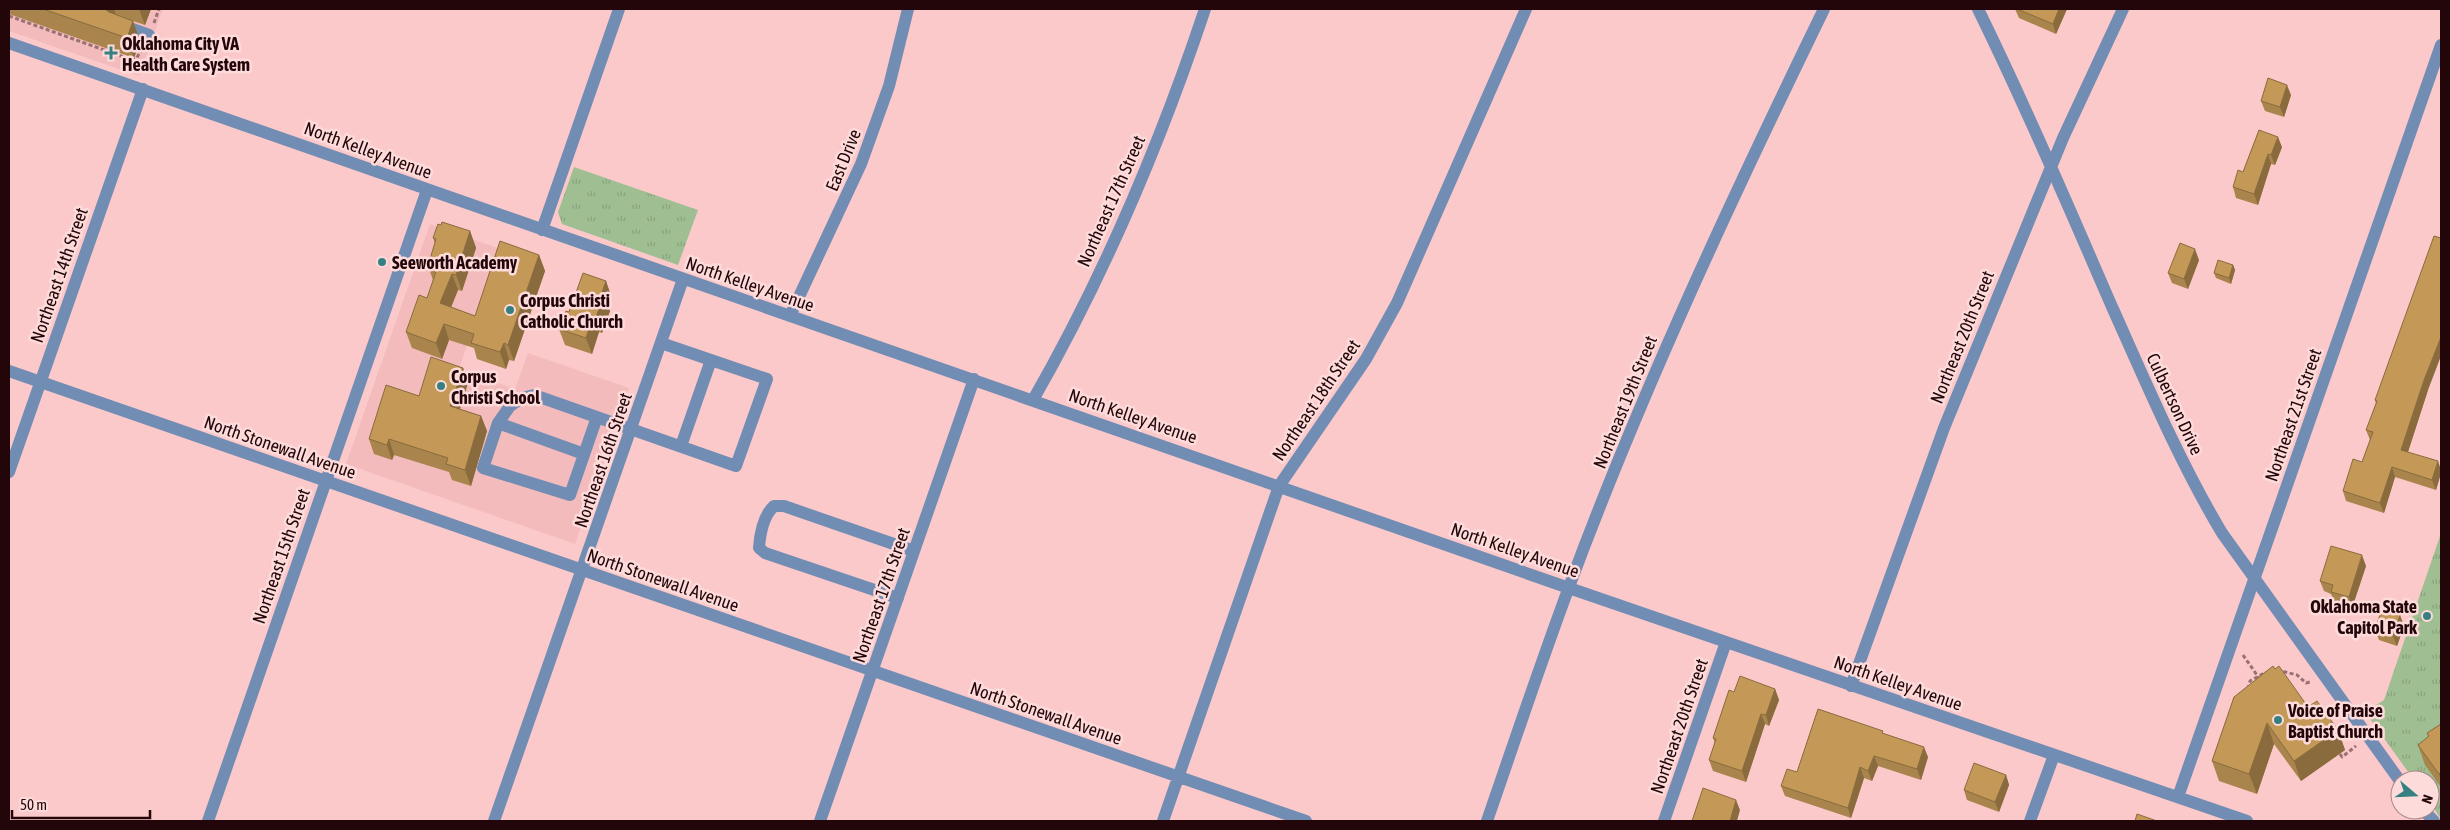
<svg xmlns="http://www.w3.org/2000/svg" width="2450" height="830" viewBox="0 0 2450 830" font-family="'Asap Condensed',sans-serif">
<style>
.built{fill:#f3bbbc}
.park{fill:url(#park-tufts)}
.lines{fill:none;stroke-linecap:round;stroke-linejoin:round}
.path{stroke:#997173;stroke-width:3;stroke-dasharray:4 2.5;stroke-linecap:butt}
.minor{stroke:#728db4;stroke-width:12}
.wall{fill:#a9844c}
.shaded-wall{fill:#896b3e}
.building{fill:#c49958;stroke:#896b3e}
.poi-dot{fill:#378081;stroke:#fedbdb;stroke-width:2}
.labels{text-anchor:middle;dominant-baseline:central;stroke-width:5;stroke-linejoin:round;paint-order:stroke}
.poi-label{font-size:18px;font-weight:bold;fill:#220609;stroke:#fedbdb;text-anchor:start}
.street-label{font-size:18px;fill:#220609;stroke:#fedbdb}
</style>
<defs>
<pattern id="park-tufts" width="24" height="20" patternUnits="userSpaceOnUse" patternTransform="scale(1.25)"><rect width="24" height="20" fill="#9fbf93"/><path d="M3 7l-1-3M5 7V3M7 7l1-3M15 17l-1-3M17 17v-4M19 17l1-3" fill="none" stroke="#89a37d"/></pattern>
</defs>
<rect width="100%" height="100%" fill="#fcc9ca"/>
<!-- built -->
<path class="built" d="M9,9H163L139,76L9,31Z
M430,224L500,249L459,369L515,389L528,353L629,388L575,544L346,464Z"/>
<!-- park -->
<path class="park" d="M574,167L698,210L678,265L562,224L558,212Z
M2441,533V819L2430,803V780H2414L2365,712L2384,700Z"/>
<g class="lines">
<!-- path -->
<path class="path" d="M9,16L132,60L136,59L142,49
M154,23L159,9
M2243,655L2259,678
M2277,670L2297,675L2306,683L2310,682
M2248,689L2250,681L2266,672
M2340,754L2342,757L2356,746"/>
<!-- minor -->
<path class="minor" d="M1978,9C2026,107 2069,208 2113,309C2147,385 2179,461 2222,533L2400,781
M121,25L149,35
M9,43L1569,588L2247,821
M542,230L619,9
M790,316L861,164L889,86L908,9
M9,371L1306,821
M1033,400C1104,276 1160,144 1205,9
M597,417L570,495L483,468L498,423L510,406L522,398L534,395L736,466L767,379L661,343
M498,423L584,454
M681,446L711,360
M9,472L143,89
M898,598L765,553L759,548C760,534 763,516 774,506H784L914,551
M1851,686L1944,428L2063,138L2123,9
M2178,797L2441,45
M2423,810L2434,821
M208,821L427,190
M494,821L683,279
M820,821L974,379
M1163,821L1279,486L1366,359L1397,303L1526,9
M1487,821C1514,743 1540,665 1569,587C1642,390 1732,198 1824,9
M1664,821L1726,642
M2030,821L2054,755"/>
</g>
<!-- wall -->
<path class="wall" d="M9,9H151L145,25L133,21L140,41L134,58L9,14Z
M2015,9H2067L2056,34L2019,18Z
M2291,95L2284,117L2265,111L2261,101Z
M2259,130L2282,147L2275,165L2271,164L2258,205L2236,198L2233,187L2243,172Z
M470,231L476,248L462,291L458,290L451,307L475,316L539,255L545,271L514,361L509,360L506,369L477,359L474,348L449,340L442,359L412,348L406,332L427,298L433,280L428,266L435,243L433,238Z
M2199,260L2188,289L2172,283L2168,273Z
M2233,265L2235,270L2231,284L2216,278L2214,273Z
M606,281L611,296L608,307L610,311L602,333L599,332L592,354L565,345L559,329L569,312Z
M463,368L468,383L460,409L481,416L487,431L471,486L452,480L449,472L394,455L392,460L374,454L369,439L419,396Z
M2428,390L2408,452L2441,470V473L2436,490L2395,477L2384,513L2346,501L2343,491L2362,462L2370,440L2366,430L2376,404L2375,400Z
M2366,566L2352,608L2334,602L2331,594L2324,591L2320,581Z
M2404,626L2397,646L2379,640L2375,630Z
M1775,689L1779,700L1769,726L1765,724L1746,782L1713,771L1709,760L1715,743L1713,738L1734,692Z
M2234,697L2308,707L2338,730L2345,750L2301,781L2274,744L2257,794L2219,781L2212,761Z
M2441,724V787L2425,765L2418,745L2428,737L2427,733Z
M1883,734L1928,757L1921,780L1878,766L1872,781L1864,778L1851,818L1785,796L1781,786L1797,772Z
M2006,775L2009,785L1999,812L1967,800L1964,790Z"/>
<!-- shaded-wall -->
<path class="shaded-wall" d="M105,9H114L117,17L112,22Z
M139,9H151L145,25Z
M2059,9H2067L2056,34L2053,24Z
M133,21L140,41L134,58L127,38Z
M2287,85L2291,95L2284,117L2280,107Z
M2278,137L2282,147L2275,165L2271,155Z
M2268,154L2271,164L2258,205L2254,194Z
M470,231L476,248L462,291L456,275Z
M2195,249L2199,260L2188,289L2184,279Z
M539,255L545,271L514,361L508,345Z
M2233,265L2235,270L2231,284L2229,278Z
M452,274L458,290L446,320L440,303Z
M606,281L611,296L608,307L610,311L602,333L596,317L601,295Z
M593,316L599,332L592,354L586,338Z
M444,324L449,340L442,359L436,343Z
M2441,337V356L2428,390L2405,461L2401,450L2424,380Z
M504,343L509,360L506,369L500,352Z
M463,368L468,383L456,421L450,406Z
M481,416L487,431L471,486L465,470Z
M389,439L394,455L392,460L387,445Z
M2438,461L2441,470V473L2436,490L2432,480Z
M2392,467L2395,477L2384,513L2380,503Z
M2362,555L2366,566L2352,608L2349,597Z
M2400,615L2404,626L2397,646L2393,636Z
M1775,689L1779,700L1769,726L1766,715Z
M1761,714L1765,724L1746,782L1742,771Z
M2267,723L2274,744L2257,794L2249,774Z
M2338,730L2345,750L2301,781L2294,761Z
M1924,747L1928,757L1921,780L1917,769Z
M1874,756L1878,766L1872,781L1868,771Z
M1860,767L1864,778L1851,818L1848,808Z
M2441,772V781L2439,774Z
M2006,775L2009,785L1999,812L1995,802Z
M1736,800L1740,810L1737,821H1730Z"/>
<!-- building -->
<path class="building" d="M43,9H105L109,12L133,21L127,38Z
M2017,9H2059L2053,24Z
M2268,78L2287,85L2280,107L2261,101Z
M2259,130L2278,137L2271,155L2268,154L2254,194L2233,187L2238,170L2243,172Z
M442,222L470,231L456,275L452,274L440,303L475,316L500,241L539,255L508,345L504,343L500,352L471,343L474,334L444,324L436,343L406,332L419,295L427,298L437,269L428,266L436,239L433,238L438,224L441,225Z
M2434,236L2441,238V337L2424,380L2401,450L2438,461L2432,480L2392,467L2380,503L2343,491L2353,459L2362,462L2373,432L2366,430L2377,401L2375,400Z
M2180,243L2195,249L2184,279L2168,273Z
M2218,260L2233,265L2229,278L2214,273Z
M583,273L606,281L601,295L604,296L596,317L593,316L586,338L559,329L566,311L569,312Z
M431,357L463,368L450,406L481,416L465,470L446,464L448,458L389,439L387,445L369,439L386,385L419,396Z
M2331,546L2362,555L2349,597L2331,592L2333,585L2320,581Z
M2382,609L2400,615L2393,636L2375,630Z
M2273,666L2275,669L2279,666L2308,707L2317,701L2338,730L2294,761L2267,723L2249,774L2212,761L2234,697Z
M1740,676L1775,689L1766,715L1761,714L1742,771L1709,760L1716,739L1713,738L1729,690L1734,692Z
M1818,709L1883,731L1882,733L1924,747L1917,769L1874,756L1868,771L1860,767L1848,808L1781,786L1787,769L1797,772Z
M2441,724V772L2439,774L2418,745L2429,736L2427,733Z
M1974,763L2006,775L1995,802L1964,790Z
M1703,788L1736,800L1730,821H1692Z
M2137,814L2157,821H2135Z"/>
<!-- markers -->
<g class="poi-dot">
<path d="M108.5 45.5h5v5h5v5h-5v5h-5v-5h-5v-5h5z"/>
<circle cx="382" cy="262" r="5"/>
<circle cx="510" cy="310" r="5"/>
<circle cx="441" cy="386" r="5"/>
<circle cx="2427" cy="616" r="5"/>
<circle cx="2278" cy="720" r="5"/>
</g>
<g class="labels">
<!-- poi labels -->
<g class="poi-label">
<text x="122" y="43">Oklahoma City VA<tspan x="122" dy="21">Health Care System</tspan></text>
<text x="392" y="262">Seeworth Academy</text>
<text x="520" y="300">Corpus Christi<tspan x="520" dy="21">Catholic Church</tspan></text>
<text x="451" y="376">Corpus<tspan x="451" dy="21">Christi School</tspan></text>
<text x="2417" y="606" text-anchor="end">Oklahoma State<tspan x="2417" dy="21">Capitol Park</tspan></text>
<text x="2288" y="710">Voice of Praise<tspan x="2288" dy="21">Baptist Church</tspan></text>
</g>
<!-- street labels -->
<g class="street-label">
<text transform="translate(368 150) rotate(20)">North Kelley Avenue</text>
<text transform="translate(843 160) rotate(-68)">East Drive</text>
<text transform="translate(1111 201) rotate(-66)">Northeast 17th Street</text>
<text transform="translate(59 275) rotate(-71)">Northeast 14th Street</text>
<text transform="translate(750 284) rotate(19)">North Kelley Avenue</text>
<text transform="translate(1962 337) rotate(-68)">Northeast 20th Street</text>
<text transform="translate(1316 400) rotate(-56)">Northeast 18th Street</text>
<text transform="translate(1625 402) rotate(-68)">Northeast 19th Street</text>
<text transform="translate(2175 404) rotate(65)">Culbertson Drive</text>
<text transform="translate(2293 415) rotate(-71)">Northeast 21st Street</text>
<text transform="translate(1133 416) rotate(19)">North Kelley Avenue</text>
<text transform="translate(280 447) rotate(19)">North Stonewall Avenue</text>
<text transform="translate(603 460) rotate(-71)">Northeast 16th Street</text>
<text transform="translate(1515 550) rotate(19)">North Kelley Avenue</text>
<text transform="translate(281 556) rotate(-71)">Northeast 15th Street</text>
<text transform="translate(663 580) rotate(19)">North Stonewall Avenue</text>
<text transform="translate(881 595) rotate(-71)">Northeast 17th Street</text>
<text transform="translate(1898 683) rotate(19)">North Kelley Avenue</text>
<text transform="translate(1046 713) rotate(19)">North Stonewall Avenue</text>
<text transform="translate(1679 726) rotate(-71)">Northeast 20th Street</text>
</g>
</g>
<!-- border -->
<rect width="2450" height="830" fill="none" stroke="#220609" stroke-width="20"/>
<!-- north arrow -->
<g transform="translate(2415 795) rotate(109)"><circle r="24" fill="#fedbdb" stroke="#a68687"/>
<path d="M0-4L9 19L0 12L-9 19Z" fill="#378081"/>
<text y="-8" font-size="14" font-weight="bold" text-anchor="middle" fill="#220609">N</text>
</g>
<!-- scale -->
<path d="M12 810v8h138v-8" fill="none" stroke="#220609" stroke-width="2.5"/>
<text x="20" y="810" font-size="15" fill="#220609" stroke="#fedbdb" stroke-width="4" paint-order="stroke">50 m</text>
</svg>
